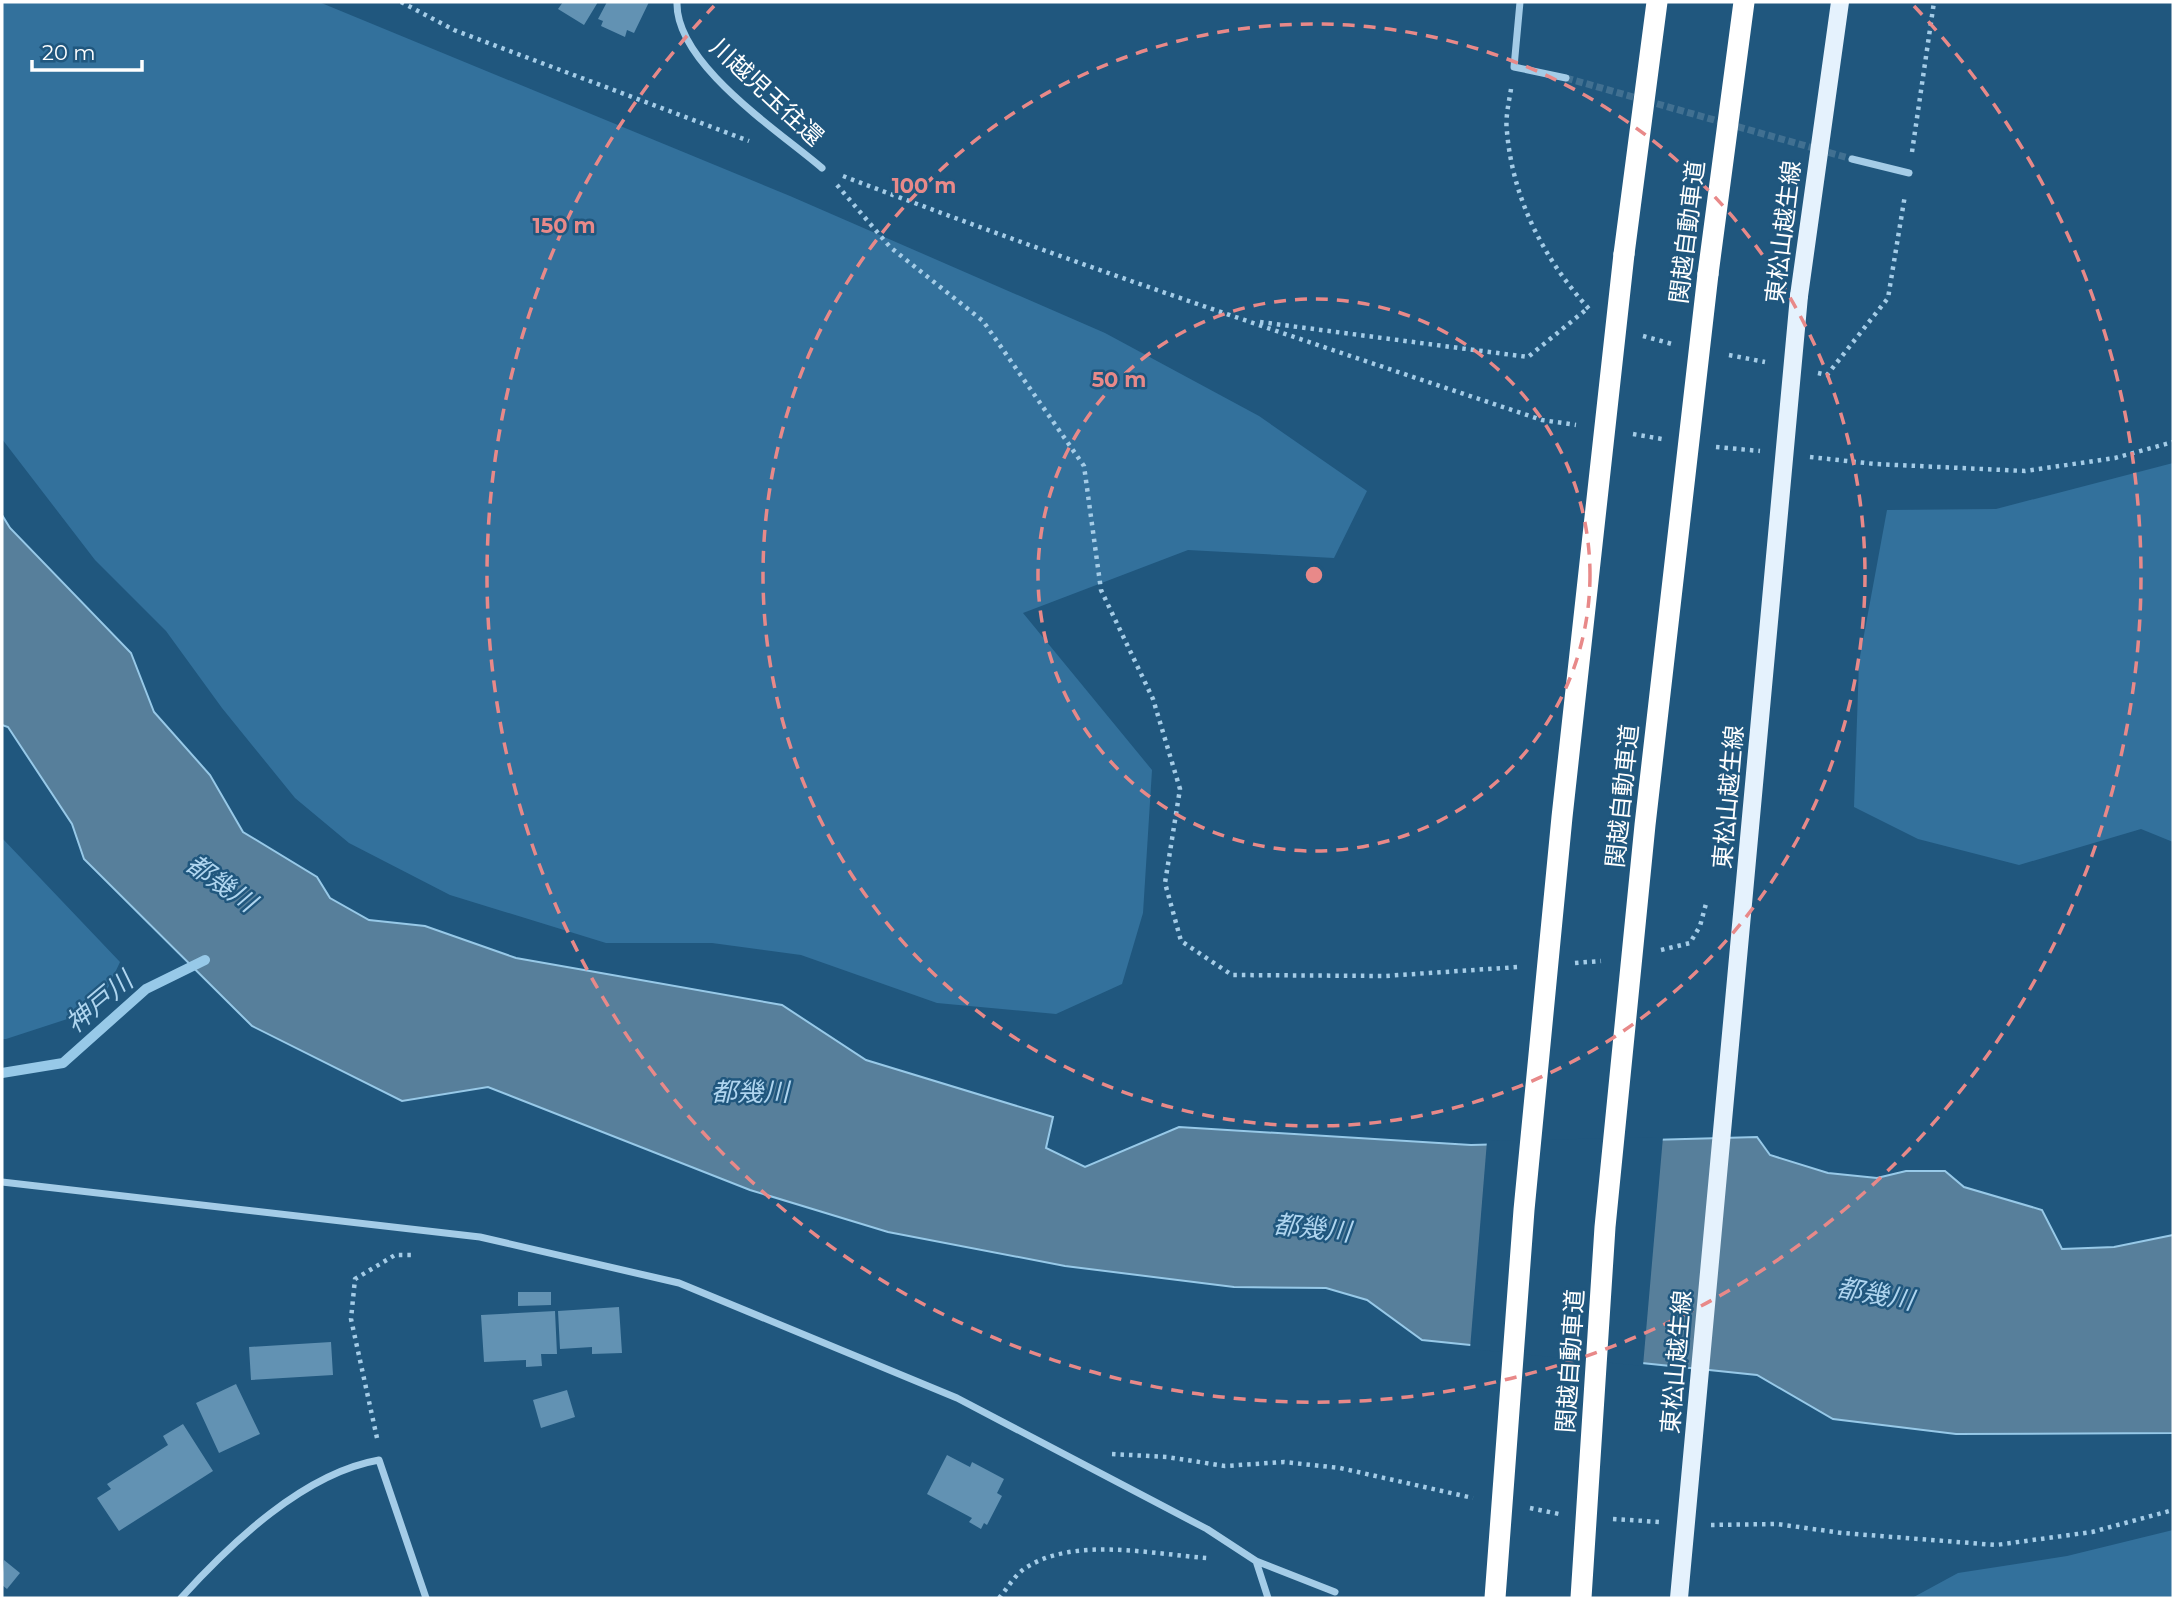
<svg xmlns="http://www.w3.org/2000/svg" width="2175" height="1600" viewBox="0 0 2175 1600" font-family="Montserrat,'Noto Sans JP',sans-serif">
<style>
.green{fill:#33719c}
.water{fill:#577f9b;stroke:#97c9e8;stroke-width:2}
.pier{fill:#20577e}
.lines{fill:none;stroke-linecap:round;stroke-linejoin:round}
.stream{stroke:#97c9e8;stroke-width:10}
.building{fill:#6292b3}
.street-tunnel{stroke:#417091;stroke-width:7;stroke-dasharray:7 3.5;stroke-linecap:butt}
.path{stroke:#a4cce7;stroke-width:4.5;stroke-dasharray:3.5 5;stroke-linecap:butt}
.street{stroke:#a4cce7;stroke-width:7}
.primary{stroke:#e5f2fd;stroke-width:18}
.highway{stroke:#fff;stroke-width:21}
.primary-bridge{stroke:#e5f2fd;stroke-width:18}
.highway-bridge{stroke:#fff;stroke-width:21}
.ring{fill:none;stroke:#e88989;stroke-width:3.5;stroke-dasharray:12 9}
.labels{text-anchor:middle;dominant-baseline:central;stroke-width:5;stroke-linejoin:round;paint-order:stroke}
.street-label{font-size:24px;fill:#fff;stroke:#20577e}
.water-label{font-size:26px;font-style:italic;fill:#afd5ef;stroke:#20577e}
.centre{fill:#e88989;stroke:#20577e;stroke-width:3.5}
.ring-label{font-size:21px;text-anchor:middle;font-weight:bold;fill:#e88989;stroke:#20577e;stroke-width:5;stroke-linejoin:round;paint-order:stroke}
</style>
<rect width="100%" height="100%" fill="#20577e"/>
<!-- green -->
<path class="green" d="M2,2H319L790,196L1105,333L1259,416L1367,491L1334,558L1188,550L1023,613L1152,770L1143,913L1122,984L1056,1014L937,1003L801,955L712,943H606L450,895L349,843L295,798L222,708L166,631L95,560L2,439Z
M2173,463V842L2141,829L2019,865L1918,839L1854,807L1859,662L1887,510L1996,509Z
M2,838L120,962L98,1009L6,1039H2Z
M2173,1530V1598H1912L1958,1573L2067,1556Z"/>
<!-- water -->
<path class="water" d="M2,515L10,528L131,653L154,712L210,775L243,832L317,877L330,898L369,920L425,926L516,958L782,1005L866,1060L1053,1117L1046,1148L1085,1167L1179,1127L1471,1145L1757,1137L1770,1155L1828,1173L1877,1178L1906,1171H1945L1964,1187L2042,1210L2062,1249L2114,1247L2173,1235V1433L1956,1434L1833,1419L1757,1375L1422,1340L1367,1300L1326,1288L1234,1287L1065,1266L888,1232L750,1190L488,1087L402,1101L252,1026L84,859L72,824L8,727L2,725Z"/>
<!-- pier -->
<path class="pier" d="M1663,1137L1643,1366L1470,1349L1487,1141Z"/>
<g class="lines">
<!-- stream -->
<path class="stream" d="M2,1073L63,1063L146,989L205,960"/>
</g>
<!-- building -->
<path class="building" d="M563,2H598L584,25L558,9Z
M607,2H649L634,33L627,30L625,37L601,26L603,21L598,19Z
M518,1292H551V1305L518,1306Z
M619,1307L622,1353L592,1354V1347L560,1349L558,1311Z
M555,1311L557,1354H541L542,1366L526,1367V1360L484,1362L481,1315Z
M331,1342L333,1375L251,1380L249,1347Z
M236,1384L260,1434L219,1453L196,1403Z
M567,1390L575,1417L541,1428L533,1400Z
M183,1424L213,1471L119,1531L97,1498L111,1489L107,1484L168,1445L163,1436Z
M947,1455L970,1467L972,1462L1004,1479L997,1493L1002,1496L987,1525L984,1523L981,1529L969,1522L972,1518L927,1494Z
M4,1560L20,1573L7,1589L2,1585Z"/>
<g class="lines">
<!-- street-tunnel -->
<path class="street-tunnel" d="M1566,78L1852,159"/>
<!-- path -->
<path class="path" d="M401,2L454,30L749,141
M1511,89C1509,102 1505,118 1507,132C1513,200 1544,259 1589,309
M1912,152L1934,2
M843,176C1073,264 1308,342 1542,420L1576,425
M837,185L890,247L983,321L1084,466L1101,590L1153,699L1180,789L1165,883L1181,941L1232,975L1385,976L1518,967
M1260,322L1528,357L1588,308
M1643,336L1672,344
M1729,355L1765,362
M1818,373L1827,375L1888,298L1905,195
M1633,434L1662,439
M1716,447L1760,451
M1810,457L1875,464L2025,471L2115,458L2173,442
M1661,950L1690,943L1700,926L1707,900
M1575,963L1601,961
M377,1438L351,1319L355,1279L395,1255H415
M1112,1454L1167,1457L1225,1466L1284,1462L1340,1468L1473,1498
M1530,1508L1559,1514
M1613,1519L1660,1522
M1711,1525L1777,1524L1842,1533L1996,1545L2092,1532L2173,1510
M999,1598C1007,1589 1014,1576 1024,1569C1072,1536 1151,1554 1207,1558"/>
<!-- street -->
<path class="street" d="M677,2C675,64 779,131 822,168
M1520,2L1514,67L1566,78
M1852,159L1909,173
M2,1182L480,1237L679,1283L957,1398L1207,1529L1256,1561L1335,1592
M1256,1561L1268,1598
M181,1598C231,1543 304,1473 379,1460L426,1598"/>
<!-- primary -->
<path class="primary" d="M1799,296L1840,2"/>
<!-- highway -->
<path class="highway" d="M1624,254L1657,2
M1708,274L1744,2"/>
<!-- primary-bridge -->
<path class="primary-bridge" d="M1679,1598L1799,296"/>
<!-- highway-bridge -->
<path class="highway-bridge" d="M1495,1598L1524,1210L1562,817L1624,254
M1581,1598L1605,1227L1645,825L1708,274"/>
</g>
<!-- distance rings -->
<g class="ring">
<circle cx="1314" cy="575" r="276"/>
<circle cx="1314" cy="575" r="551"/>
<path d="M1914 6A827 827 0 1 1 714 6"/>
</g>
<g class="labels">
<!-- street labels -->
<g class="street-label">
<text transform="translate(767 92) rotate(43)">川越児玉往還</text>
<text transform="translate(1687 232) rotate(-83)">関越自動車道</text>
<text transform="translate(1783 232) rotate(-83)">東松山越生線</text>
<text transform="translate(1622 796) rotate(-84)">関越自動車道</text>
<text transform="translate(1728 797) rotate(-85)">東松山越生線</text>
<text transform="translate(1570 1361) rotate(-86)">関越自動車道</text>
<text transform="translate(1676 1362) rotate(-85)">東松山越生線</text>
</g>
<!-- water labels -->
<g class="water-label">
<text transform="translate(221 883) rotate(35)">都幾川</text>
<text transform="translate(99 1002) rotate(-40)">神戸川</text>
<text x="750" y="1092">都幾川</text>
<text transform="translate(1312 1228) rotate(6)">都幾川</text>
<text transform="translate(1875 1294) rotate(10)">都幾川</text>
</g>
</g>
<circle cx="1314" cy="575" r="10" class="centre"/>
<g class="ring-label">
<text x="924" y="193">100 m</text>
<text x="564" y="233">150 m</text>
<text x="1119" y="387">50 m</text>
</g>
<!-- border -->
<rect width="2175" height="1600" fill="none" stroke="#ffffff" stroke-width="7"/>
<!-- scale -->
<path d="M32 60v10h110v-10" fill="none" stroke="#ffffff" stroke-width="3.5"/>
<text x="42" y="60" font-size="21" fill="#ffffff" stroke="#20577e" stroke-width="5" paint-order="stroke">20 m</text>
</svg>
